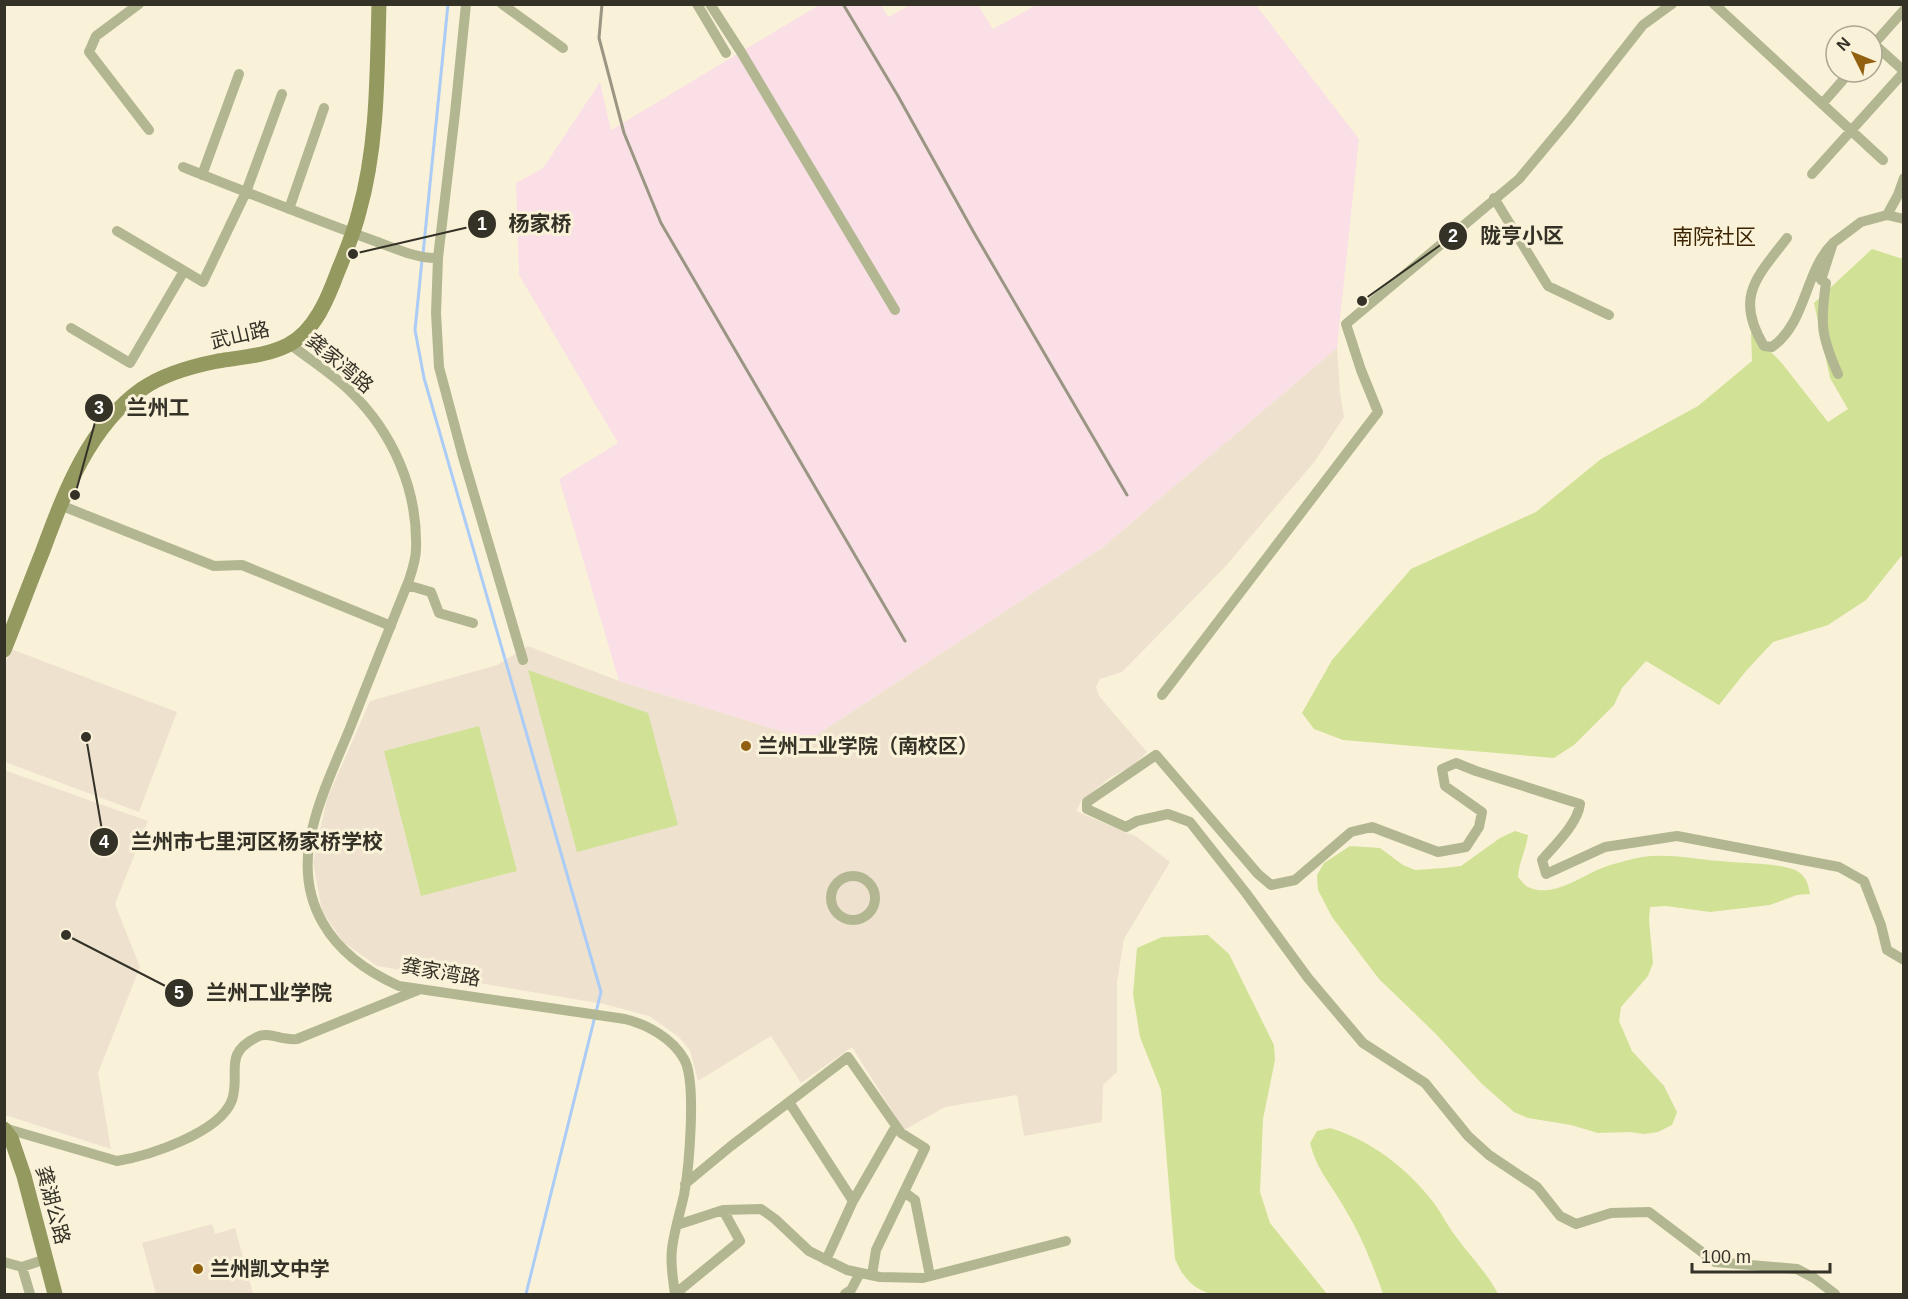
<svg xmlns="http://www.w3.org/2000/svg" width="1908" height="1299" viewBox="0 0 1908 1299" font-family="Helvetica,'Noto Sans SC',sans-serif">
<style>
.industrial{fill:#fae0e6}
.education{fill:#eee2cf}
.green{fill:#d1e196}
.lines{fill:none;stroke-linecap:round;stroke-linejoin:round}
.stream{stroke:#abccf6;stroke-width:3}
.street{stroke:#b3b791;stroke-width:10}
.secondary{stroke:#949960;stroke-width:15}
.rail{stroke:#9b9683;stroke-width:3}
.poi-dot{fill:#926011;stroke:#faf2d8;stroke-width:2}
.labels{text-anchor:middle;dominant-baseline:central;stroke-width:6;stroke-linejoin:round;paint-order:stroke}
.street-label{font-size:20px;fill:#343127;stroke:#faf2d8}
.poi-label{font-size:20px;font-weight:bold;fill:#343127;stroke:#faf2d8;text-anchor:start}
.neighbourhood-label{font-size:21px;fill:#3c2401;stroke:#faf2d8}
.leader{fill:none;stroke:#343127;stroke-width:2}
.callout-dot{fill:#343127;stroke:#faf2d8;stroke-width:2}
.mark-label{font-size:18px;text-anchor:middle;font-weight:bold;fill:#fff}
.callout-label{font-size:21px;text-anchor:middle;font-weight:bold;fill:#343127;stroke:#faf2d8;stroke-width:6;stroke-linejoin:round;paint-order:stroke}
</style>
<rect width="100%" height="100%" fill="#faf2d8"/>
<!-- industrial -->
<path class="industrial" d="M819,5H881L888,17L910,5H978L993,29L1036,5H1256L1359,139L1337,348L1102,548L809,740L619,681L559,479L618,443L519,275L516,183L543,168L600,82L611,130Z"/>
<!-- education -->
<path class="education" d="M1337,348L1340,392L1344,417L1315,461L1224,568L1122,672L1100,679L1096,687L1099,696L1147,752L1133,766L1111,777L1081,801L1076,811L1137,837L1170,862L1124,939L1117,982V1072L1103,1085L1102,1122L1024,1136L1017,1095L945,1107L904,1130L852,1047L801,1083L771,1036L698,1081L690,1051L679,1037L649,1016L604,1004L377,966L343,942L322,911L313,862L327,799L370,701L497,665L528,646L619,681L809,740L1102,548Z
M11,649L177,712L139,812L5,762L4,667Z
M4,770L148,821L115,904L140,967L98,1073L111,1149L5,1115Z
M212,1224L215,1234L235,1228L253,1294H156L142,1243Z"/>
<!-- green -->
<path class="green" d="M1872,249L1903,259V554L1866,600L1828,625L1773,642L1746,671L1719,705L1646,661L1622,688L1614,705L1574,745L1554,758L1343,740L1314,729L1302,713L1332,660L1411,569L1536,512L1601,459L1698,406L1752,361L1751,332L1781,362L1828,422L1848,409L1830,378L1814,303Z
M528,670L648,713L678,825L577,852Z
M479,726L517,871L421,896L384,751Z
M1515,831L1528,835C1526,850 1519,862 1518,877C1521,880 1524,885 1528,887C1550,898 1578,879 1597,870C1611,864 1627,860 1642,857C1668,853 1693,859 1720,861C1738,863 1782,863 1797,871C1807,877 1808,884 1810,894L1797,895L1770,905L1710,912L1666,906L1650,907L1649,920L1653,963L1648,976L1621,1007L1619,1021L1632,1051L1664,1086L1677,1112L1672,1125L1658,1132L1644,1134L1630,1132L1598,1133L1571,1125L1528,1118L1514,1112L1482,1084L1435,1033L1379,979L1332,917L1318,890L1317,875L1324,863L1350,846L1380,848L1403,865L1415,870L1444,868L1461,866L1500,838Z
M1208,935L1229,954L1274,1045L1275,1060L1263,1119L1260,1192L1270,1223L1327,1294H1211C1193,1289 1182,1276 1175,1259L1161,1090L1140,1037L1133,994L1137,948L1162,937Z
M1330,1128C1372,1141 1407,1168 1434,1203C1442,1214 1448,1227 1457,1238C1470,1256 1488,1274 1498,1294H1383C1373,1265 1361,1235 1345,1209C1332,1185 1317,1171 1310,1143L1317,1131Z"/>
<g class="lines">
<!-- stream -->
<path class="stream" d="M423,254L448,4
M422,260L415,330L424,378L601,992L526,1294"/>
<!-- street -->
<path class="street" d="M139,4L96,36L89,52L149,130
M502,4L563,48
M697,4L726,53
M710,4L741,52L895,310
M1714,4L1883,160
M1874,44L1904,71
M1872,46L1904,10
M1822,104L1850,72
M183,167C246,192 308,217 372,240C392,247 416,259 438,258L436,313L439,367L463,457L523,660
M1812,174L1904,72
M202,175L239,74
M1494,198L1548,286L1609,315
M289,209L324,108
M1887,215L1898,195L1904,178
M117,231L203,282L246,192L282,94
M1787,238C1757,277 1734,297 1764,346L1772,347C1807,322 1804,272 1833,243
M438,258L455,113L466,4
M71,328L130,363L184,271
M290,344C310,360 333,374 351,392C393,433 418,490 416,549C416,559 412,571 409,580C389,630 369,679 350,728C337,760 321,793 313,826C293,902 331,956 399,986L625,1019C648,1025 672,1038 684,1059C697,1081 689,1168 684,1195C680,1213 674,1231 672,1249C670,1264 673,1279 675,1294
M1838,374C1821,336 1820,323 1826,283L1821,280L1833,243L1861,222L1887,215L1904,219
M60,505L214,566L242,565L391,626
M407,585L431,592L439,613L473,623
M1162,695L1378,412L1361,370L1346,324L1519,179L1569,119L1643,25L1672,4
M831 898a22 22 0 1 1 44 0a22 22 0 1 1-44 0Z
M789,1102L853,1201
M4,1128L117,1161C148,1156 220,1133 232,1100C241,1073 222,1054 257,1037C269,1031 281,1041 297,1039L418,990
M685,1184L731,1146L848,1057L901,1133L925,1148L904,1192
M677,1225L723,1210L761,1209L775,1219L809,1251L847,1270L880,1277L923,1278L1066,1241
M826,1260L853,1201L896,1126
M4,1262L22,1267L46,1259
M22,1267L30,1294
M872,1275L876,1250L904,1192L915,1200L930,1276
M675,1294L740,1241L723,1210
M845,1294L851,1290L860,1273
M1835,1294L1814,1278L1797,1269L1715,1262L1649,1212L1611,1213L1576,1224L1560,1216L1537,1187L1489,1155L1468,1136L1425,1083L1363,1043L1308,978L1246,893L1190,822L1168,814L1137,821L1126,827L1087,809V802L1156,755L1258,874L1271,885L1295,880L1351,832L1372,827L1438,852L1466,847L1479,827L1482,812L1445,786L1442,769L1456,763L1476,771L1580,804C1578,823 1555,845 1542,860L1546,874L1605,847L1677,836L1839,867L1864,881L1881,925L1887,950L1904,960"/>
<!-- secondary -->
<path class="secondary" d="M4,650C17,618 29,585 42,553C64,494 88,427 142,389C163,374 193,366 218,361C242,357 266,356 288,345C315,331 328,298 338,271C346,252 354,232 359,212C378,145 377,73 379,4
M4,1129L11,1138L24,1176L55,1294"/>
<!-- rail -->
<path class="rail" d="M602,4L599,38L624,133L661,223L905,641
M843,4L898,96L973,231L1127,495"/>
</g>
<!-- markers -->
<g class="poi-dot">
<circle cx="746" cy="746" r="6"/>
<circle cx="198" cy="1269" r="6"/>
</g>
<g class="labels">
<!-- street labels -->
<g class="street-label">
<text transform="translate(240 335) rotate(-13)">武山路</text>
<text transform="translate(340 363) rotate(40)">龚家湾路</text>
<text transform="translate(441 972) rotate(10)">龚家湾路</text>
<text transform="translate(53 1205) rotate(75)">龚湖公路</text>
</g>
<!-- poi labels -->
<g class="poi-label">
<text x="758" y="746">兰州工业学院（南校区）</text>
<text x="210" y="1269">兰州凯文中学</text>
</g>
<!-- neighbourhood labels -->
<g class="neighbourhood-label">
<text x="1714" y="236">南院社区</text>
</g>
</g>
<!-- callouts -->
<path class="leader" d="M353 254L482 224M1362 301L1453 236M75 495L99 408M86 737L104 842M66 935L179 993"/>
<g class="callout-dot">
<circle cx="353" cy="254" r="6"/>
<circle cx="1362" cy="301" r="6"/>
<circle cx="75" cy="495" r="6"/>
<circle cx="86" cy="737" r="6"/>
<circle cx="66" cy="935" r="6"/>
<circle cx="482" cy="224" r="15"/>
<circle cx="1453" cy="236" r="15"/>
<circle cx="99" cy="408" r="15"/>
<circle cx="104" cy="842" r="15"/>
<circle cx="179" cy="993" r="15"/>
</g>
<g class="mark-label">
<text x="482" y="230">1</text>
<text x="1453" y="242">2</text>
<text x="99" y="414">3</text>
<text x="104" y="848">4</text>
<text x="179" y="999">5</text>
</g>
<g class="callout-label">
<text x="540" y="231">杨家桥</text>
<text x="1522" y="243">陇亨小区</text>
<text x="158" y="415">兰州工</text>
<text x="257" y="849">兰州市七里河区杨家桥学校</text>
<text x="269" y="1000">兰州工业学院</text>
</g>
<!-- border -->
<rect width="1908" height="1299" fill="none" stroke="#343127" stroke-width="12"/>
<!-- north arrow -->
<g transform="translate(1854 54) rotate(313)"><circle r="28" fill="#faf2d8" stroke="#aba591" stroke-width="1.5"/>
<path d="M0-4.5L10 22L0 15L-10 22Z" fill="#926011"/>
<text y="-9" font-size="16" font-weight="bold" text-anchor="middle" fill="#343127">N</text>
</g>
<!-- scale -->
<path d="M1692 1263v9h138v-9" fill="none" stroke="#343127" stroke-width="3"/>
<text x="1701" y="1263" font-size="18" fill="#343127" stroke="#faf2d8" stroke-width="4.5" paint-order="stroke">100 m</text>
</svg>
